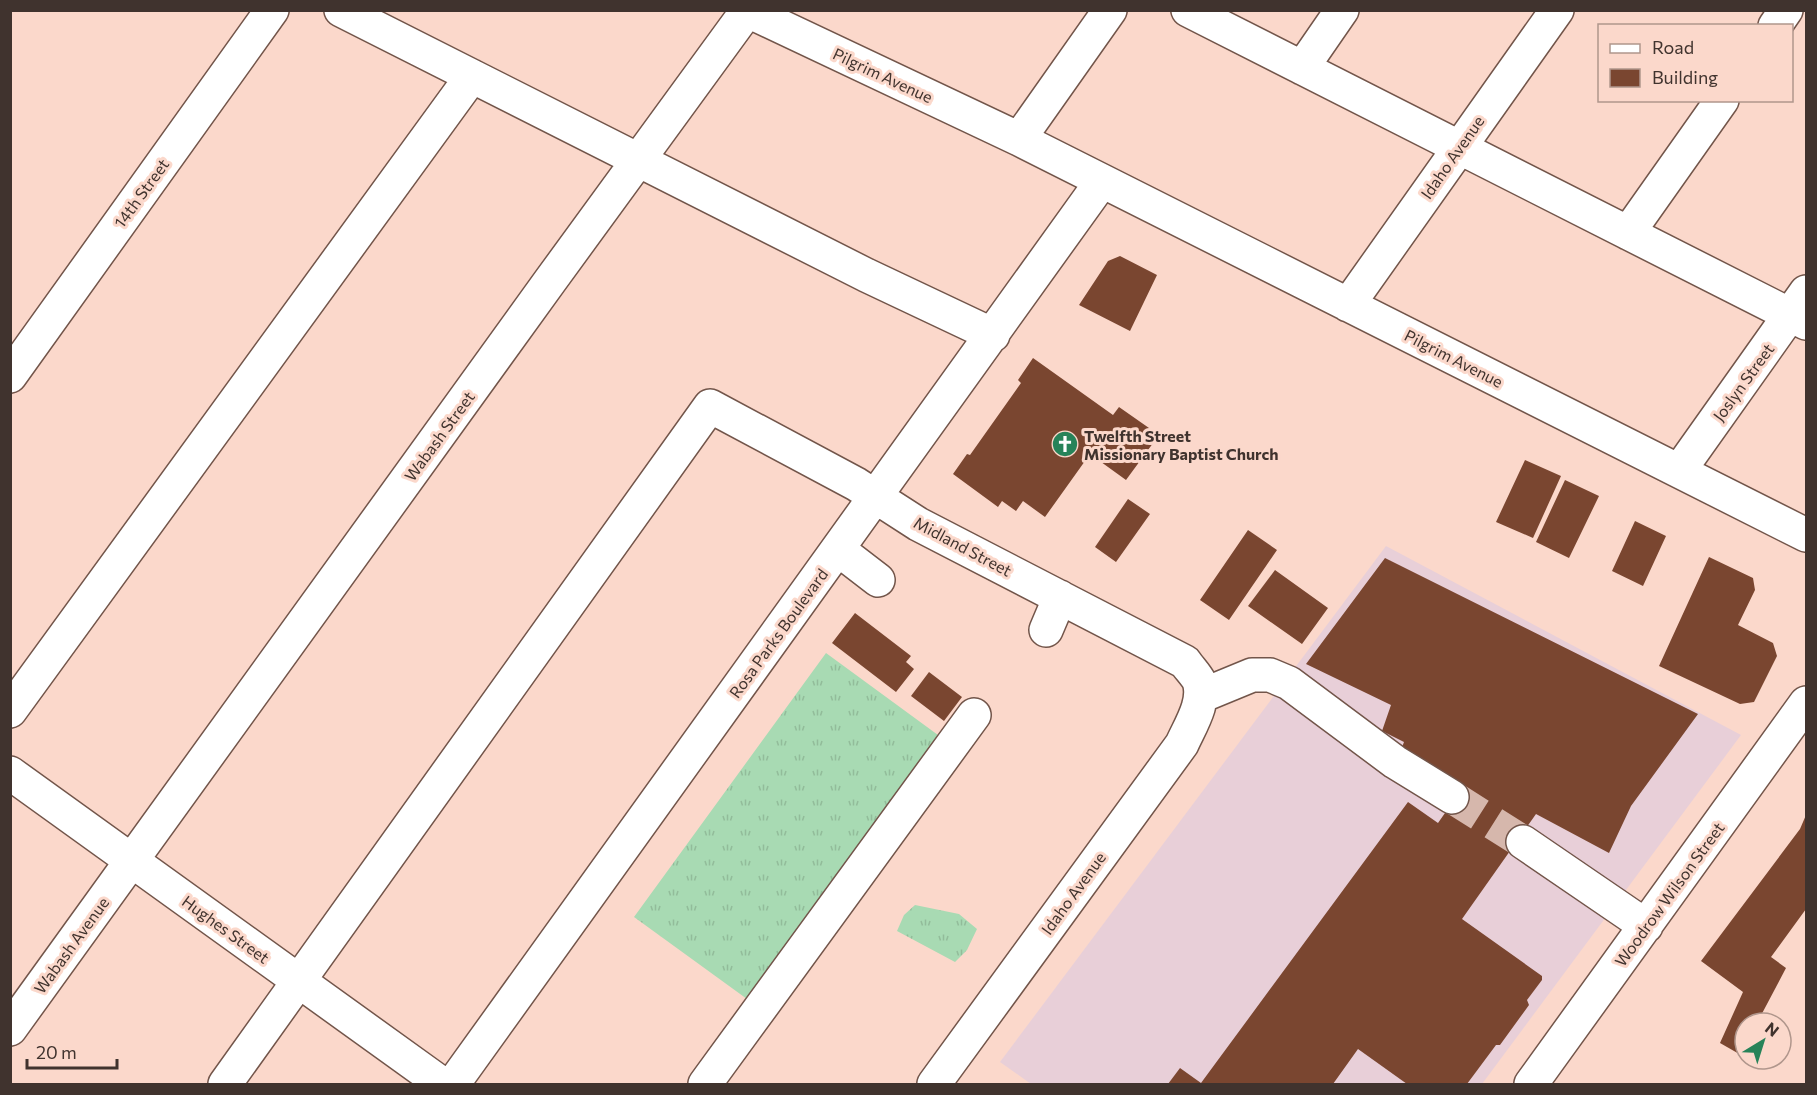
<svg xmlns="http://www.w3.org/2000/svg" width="1817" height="1095" viewBox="0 0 1817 1095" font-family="Commissioner,sans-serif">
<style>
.industrial{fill:#e8cfd8}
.grass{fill:url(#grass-tufts)}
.building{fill:#7a4630}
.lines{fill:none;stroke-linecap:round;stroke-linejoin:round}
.minor-tunnel{stroke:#d6b7ac;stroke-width:33;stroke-dasharray:33 16;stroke-linecap:butt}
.minor-casing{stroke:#72554a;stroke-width:36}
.minor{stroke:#fff;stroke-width:33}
.labels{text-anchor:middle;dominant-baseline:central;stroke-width:6;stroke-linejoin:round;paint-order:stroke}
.street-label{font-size:16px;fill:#40332e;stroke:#fbd8cb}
.poi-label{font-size:16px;font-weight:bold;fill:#40332e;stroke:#fbd8cb;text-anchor:start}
</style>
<defs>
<pattern id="grass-tufts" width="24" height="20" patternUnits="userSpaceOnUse" patternTransform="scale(1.5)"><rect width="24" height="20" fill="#a8dab3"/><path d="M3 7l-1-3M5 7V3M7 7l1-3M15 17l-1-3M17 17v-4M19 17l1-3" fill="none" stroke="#92bc9a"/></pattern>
</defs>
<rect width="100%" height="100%" fill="#fbd8cb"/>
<!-- industrial -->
<path class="industrial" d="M1386,546L1741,735L1482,1084H1031L1000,1062Z"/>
<!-- grass -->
<path class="grass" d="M826,653L938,735L747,999L634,917Z
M915,905L959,914L977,929L967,950L955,962L897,931L904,915Z"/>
<!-- building -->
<path class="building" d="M1120,256L1157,275L1130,331L1079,305L1108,261Z
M1033,358L1113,415L1119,407L1159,435L1126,480L1090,454L1045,517L1023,501L1016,511L1002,501L998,507L953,474L967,454L970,455L1021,383L1018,380Z
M1525,460L1561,476L1533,538L1496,522Z
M1565,480L1599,496L1569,558L1536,542Z
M1128,499L1150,514L1116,562L1095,547Z
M1635,521L1666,536L1643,586L1612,571Z
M1248,530L1277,550L1229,620L1200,600Z
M1709,557L1753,578L1755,590L1738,625L1773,643L1777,656L1754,702L1740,704L1659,666Z
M1385,558L1698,714L1631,806L1609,853L1536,814L1462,919L1542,976V980L1527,1000L1529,1005L1500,1045H1496L1467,1084H1407L1358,1049L1333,1084H1168L1180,1068L1201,1083L1408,802L1438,823L1459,793L1401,750L1404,742L1382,731L1391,705L1306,664Z
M1275,570L1328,608L1302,644L1248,606Z
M855,613L911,656L906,662L914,669L896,692L832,643Z
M929,672L962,697L944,721L911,696Z
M1806,815V909L1771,957L1786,968L1757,1023H1745V1046L1741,1055L1720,1043L1743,992L1701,961L1800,829Z"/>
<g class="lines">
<!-- minor-tunnel -->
<path class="minor-tunnel" d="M1452,797L1523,842"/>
<!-- minor casing -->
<g class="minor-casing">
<path id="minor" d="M341,10L866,275L993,335
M746,10L1019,139L1806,535
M1188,10L1806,323
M1775,26L1786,10
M1302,68L1342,10
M1019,139L1110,10
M1628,233L1722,100
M1348,305L1557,10
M10,376L272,10
M1679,471L1806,292
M839,550L878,580
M1046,630L1060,597
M1201,696L1252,675H1270L1289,683L1395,762L1452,797
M10,711L472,76
M10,773L442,1084
M1523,842L1646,926
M10,1029L550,281L747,11
M225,1084L710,406L856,484L918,524L1185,662C1189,668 1196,675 1199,681C1206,702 1190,726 1182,744L934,1084
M453,1084L1102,181
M705,1084L974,715
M1531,1084L1806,703"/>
</g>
<!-- minor -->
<use href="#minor" class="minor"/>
</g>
<!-- icons -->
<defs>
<g id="church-disc" transform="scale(1.35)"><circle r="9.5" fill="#278359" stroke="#fbd8cb"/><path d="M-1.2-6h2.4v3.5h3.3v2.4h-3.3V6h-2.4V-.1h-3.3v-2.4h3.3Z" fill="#fff"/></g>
</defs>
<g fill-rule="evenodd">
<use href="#church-disc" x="1065" y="444"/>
</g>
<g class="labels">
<!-- street labels -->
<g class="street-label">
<text transform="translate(883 75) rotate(25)">Pilgrim Avenue</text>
<text transform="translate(1452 157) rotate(-55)">Idaho Avenue</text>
<text transform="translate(141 193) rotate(-54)">14th Street</text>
<text transform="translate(1454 358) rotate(27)">Pilgrim Avenue</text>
<text transform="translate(1743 382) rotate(-54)">Joslyn Street</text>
<text transform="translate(439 436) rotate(-54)">Wabash Street</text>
<text transform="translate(963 546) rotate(28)">Midland Street</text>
<text transform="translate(778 633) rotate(-54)">Rosa Parks Boulevard</text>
<text transform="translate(1073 893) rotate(-54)">Idaho Avenue</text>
<text transform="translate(1669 894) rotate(-54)">Woodrow Wilson Street</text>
<text transform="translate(226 929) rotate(36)">Hughes Street</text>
<text transform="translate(71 945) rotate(-54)">Wabash Avenue</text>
</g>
<!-- poi labels -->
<g class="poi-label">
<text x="1084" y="435">Twelfth Street<tspan x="1084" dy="18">Missionary Baptist Church</tspan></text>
</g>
</g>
<!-- border -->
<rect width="1817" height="1095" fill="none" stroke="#40332e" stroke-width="24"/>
<!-- legend -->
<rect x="1598" y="24" width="195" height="78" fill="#fbd8cb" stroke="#b0968c" stroke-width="1.5"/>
<rect x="1610" y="44" width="30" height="9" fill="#ffffff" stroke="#b0968c" stroke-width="1.5"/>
<text x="1652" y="54" font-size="18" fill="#40332e">Road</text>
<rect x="1610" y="69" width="30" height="18" fill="#7a4630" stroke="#b0968c" stroke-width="1.5"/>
<text x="1652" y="84" font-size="18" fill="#40332e">Building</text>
<!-- north arrow -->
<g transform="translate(1763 1041) rotate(38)"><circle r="28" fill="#fbd8cb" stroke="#b0968c" stroke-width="1.5"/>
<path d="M0-4.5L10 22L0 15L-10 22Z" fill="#278359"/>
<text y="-9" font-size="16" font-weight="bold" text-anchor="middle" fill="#40332e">N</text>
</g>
<!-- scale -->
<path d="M27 1059v9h90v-9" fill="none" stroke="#40332e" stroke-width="3"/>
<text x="36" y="1059" font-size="18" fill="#40332e" stroke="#fbd8cb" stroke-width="4.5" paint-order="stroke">20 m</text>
</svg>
